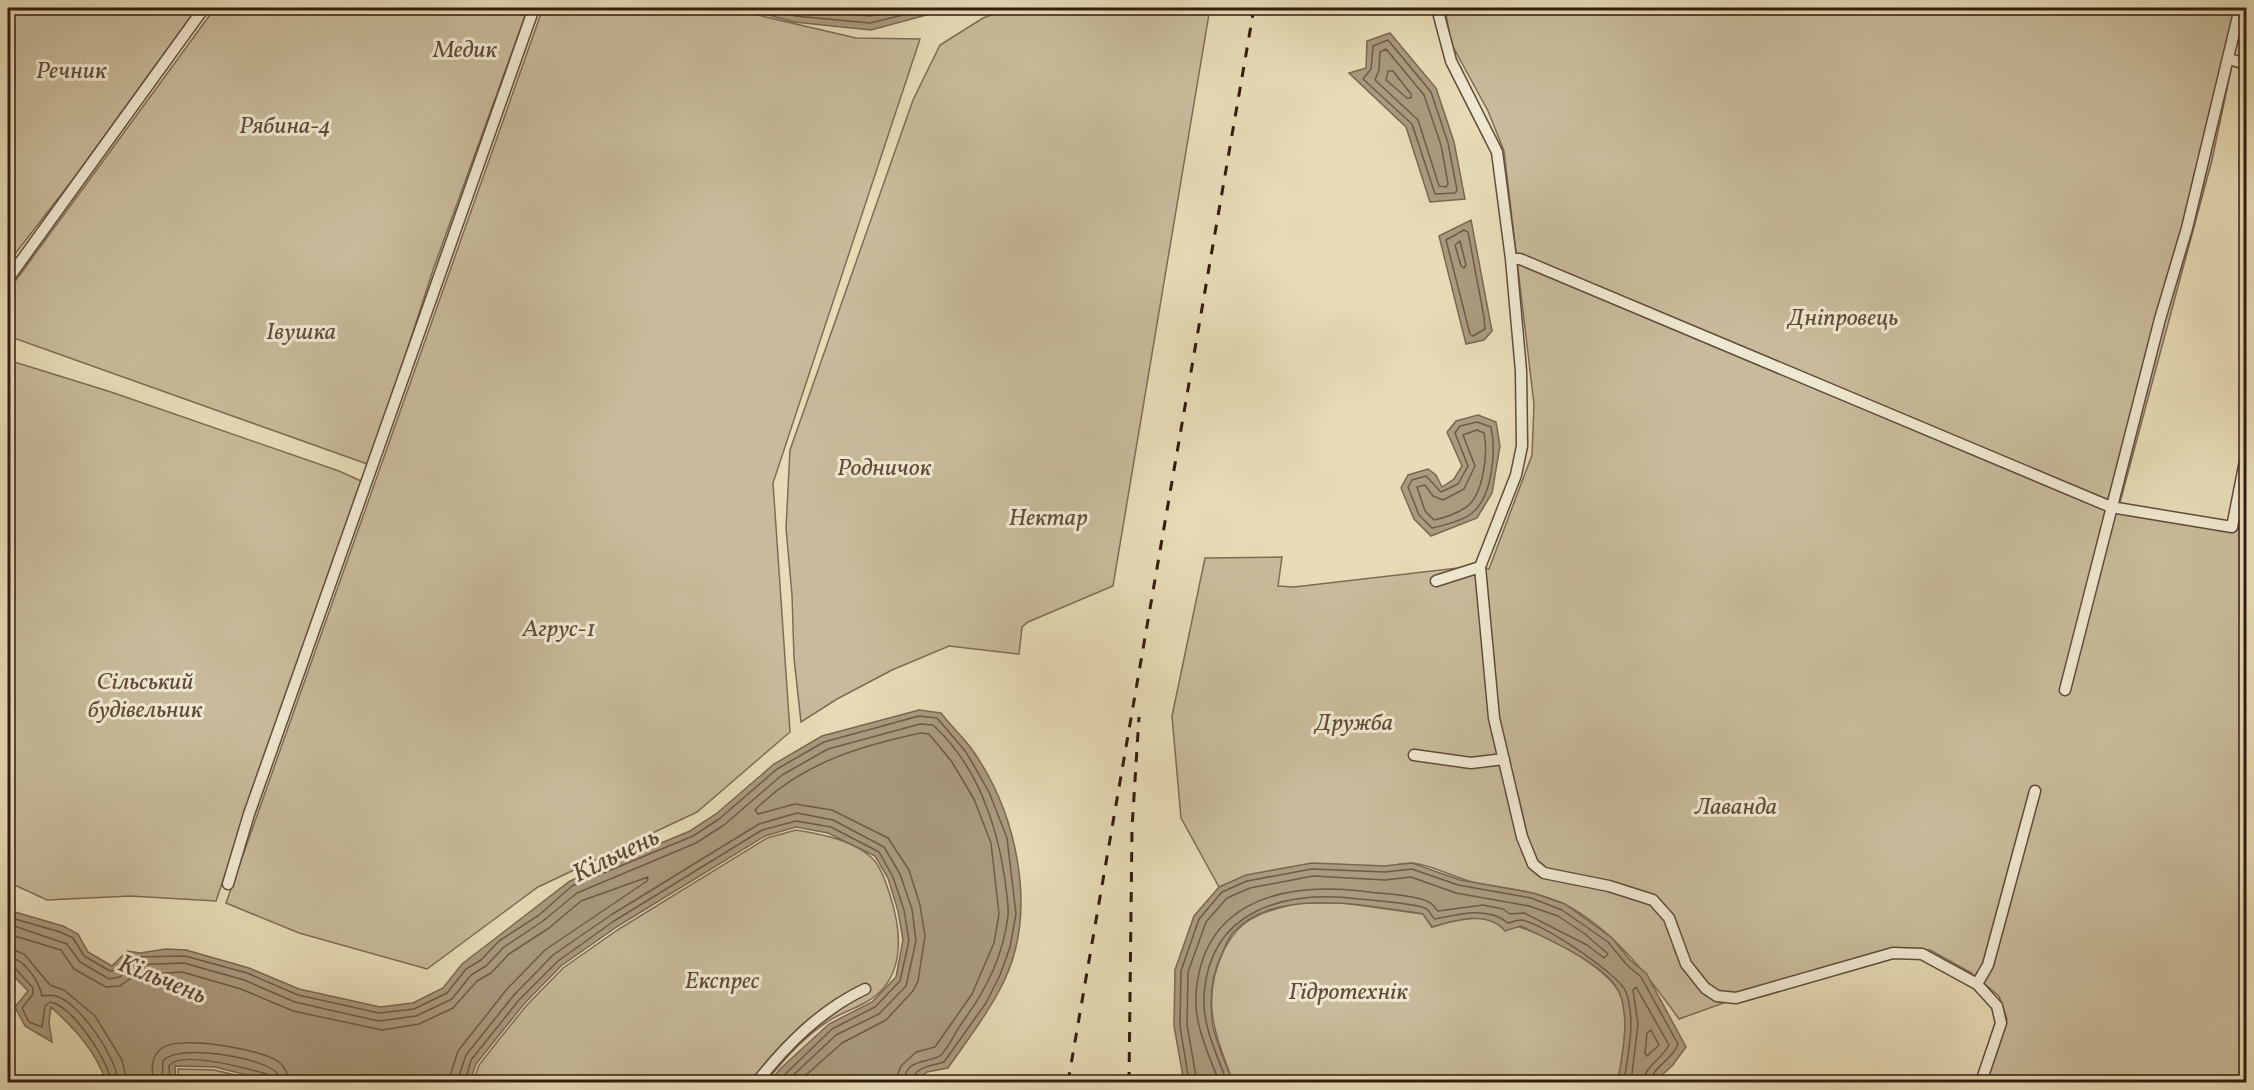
<svg xmlns="http://www.w3.org/2000/svg" width="2254" height="1090" viewBox="0 0 2254 1090" font-family="Vollkorn,serif">
<style>
.green{fill:#c8bb9b;stroke:#7e6b56;stroke-width:1.5}
.water{fill:#aa9a7e;stroke:#7a6752;stroke-width:1.5}
.lines{fill:none;stroke-linecap:round;stroke-linejoin:round}
.shore{stroke:#6e5a47;stroke-width:1.5}
.minor-casing{stroke:#604b3a;stroke-width:13}
.minor{stroke:#efe8d0;stroke-width:10}
.rail{stroke:#331b10;stroke-width:3;stroke-dasharray:10 10;stroke-linecap:butt}
.labels{text-anchor:middle;dominant-baseline:central;stroke-width:6;stroke-linejoin:round;paint-order:stroke}
.park-label{font-size:24px;font-style:italic;fill:#604b3a;stroke:#efe8d0}
.water-label{font-size:26px;font-style:italic;fill:#5d4736;stroke:#efe8d0}
</style>
<rect width="100%" height="100%" fill="#e7dcb7"/>
<filter id="stains"><feTurbulence type="fractalNoise" baseFrequency=".00333" numOctaves="4"/><feColorMatrix values="0 0 0 0 .2 0 0 0 0 .09 0 0 0 0 .02 0 0 0 .5 -.17"/></filter>
<radialGradient id="worn" r=".72"><stop offset=".6" stop-color="#630" stop-opacity="0"/><stop offset="1" stop-color="#630" stop-opacity=".3"/></radialGradient>
<!-- green -->
<path class="green" d="M8,8H197L74,178L8,263Z
M215,8H528L433,270L370,465L8,336V291Z
M543,8H727L856,38L920,39L773,483L790,732L697,812L538,887L427,969L299,933L226,903Z
M1010,8H1210L1113,586L1028,622L1022,627L1019,654L949,646L892,670L837,699L801,722L794,658L792,595L786,528L790,450L913,100L940,45L983,18Z
M1445,8H2244L2212,160L2118,510L2246,530V1082H1986L2007,1019L1999,996L1970,972L1930,950L1898,948L1796,977L1679,1019C1649,977 1612,928 1564,904C1537,891 1506,888 1476,883C1457,879 1428,863 1411,863C1402,863 1393,866 1384,866C1321,869 1279,860 1219,887L1181,818L1172,716L1205,558L1282,557L1278,586L1294,587L1458,568L1476,564L1489,569L1532,455L1534,404L1504,151L1488,111L1451,43Z
M8,360L111,392L339,471L361,481L216,901L130,896L47,900L8,882Z
M796,830C821,834 853,840 872,858C881,867 886,883 890,895C902,932 906,978 868,1001C855,1009 840,1013 827,1022C804,1037 783,1060 766,1082H473L479,1065L497,1042L526,1006L563,968L619,929L767,838Z
M1298,903H1343L1423,914L1432,927C1448,922 1465,918 1481,918C1517,919 1602,960 1619,992C1631,1015 1622,1058 1618,1082H1233C1215,1034 1200,1000 1224,950C1231,936 1240,924 1255,917C1268,910 1284,907 1298,903Z
M178,1069L214,1070L264,1082H179Z"/>
<!-- water -->
<path class="water" d="M742,8H952L871,30L794,22Z
M1390,33L1436,88L1454,142L1465,199L1430,202L1406,127L1349,73L1366,68L1367,41Z
M1471,220L1492,331L1484,340L1466,344L1439,236Z
M1478,415L1496,422L1500,446L1492,493L1477,518L1431,536L1414,519L1401,488L1408,475L1428,469L1436,475L1442,487L1454,479L1462,466L1447,432L1456,421Z
M919,710L941,713C950,725 962,736 971,748C1016,811 1038,907 1005,979C990,1011 968,1039 948,1068L927,1072L915,1082H769L781,1068L829,1024L872,1002L896,977L903,940L898,911L888,878L875,856L828,833L796,827L765,836L618,926L561,966L524,1004L476,1064L470,1082H275L215,1067L175,1066L176,1082H106C96,1051 75,1029 51,1007L49,1022L52,1042L25,1026L15,1007L28,991L8,970V910L63,926L78,934L88,952L112,966L127,951L140,953L166,949L186,950L249,968L299,989L380,1007L413,1003L443,988L462,964L570,881L690,831L716,814L774,764L822,736Z
M1312,863L1385,866L1412,863L1460,880L1533,893L1565,904L1612,938L1630,960L1646,973L1686,1047L1672,1066L1654,1082H1618C1622,1054 1630,1022 1620,994C1609,965 1547,939 1521,926L1505,931C1488,910 1455,920 1432,927L1423,914C1369,906 1271,885 1231,935C1227,941 1224,949 1221,956C1210,979 1209,1002 1213,1027C1217,1045 1226,1064 1233,1082H1184L1174,1026L1175,970L1194,916L1219,887L1246,875Z"/>
<g class="lines">
<!-- shore -->
<path class="shore" d="M764,8L795,16L870,23L932,8
M793,8L870,16L902,8
M1388,40L1431,92L1448,143L1457,190L1455,193L1435,194L1412,124L1363,79L1371,69L1373,46Z
M1386,49L1424,95L1441,145L1448,184L1446,187L1439,186L1418,120L1375,80L1379,70L1380,52Z
M1388,71H1393L1411,94V98H1407L1386,80Z
M1464,230L1468,232L1484,317L1485,329L1473,336L1470,334L1446,240Z
M1460,241L1466,265L1464,268L1461,266L1455,245Z
M1477,422L1491,427C1496,451 1493,496 1472,513C1464,520 1443,526 1432,528L1419,515L1408,487L1412,480L1426,476L1441,492L1458,484L1468,466L1455,433L1460,426Z
M1477,430L1484,433C1488,452 1484,496 1465,508C1457,513 1443,518 1434,520L1425,511L1417,487L1425,485L1433,496L1443,500L1464,489L1475,466L1463,435Z
M8,917L60,932L73,938L84,956L110,971L116,970L130,957L185,956L247,973L298,995L379,1013L414,1009L447,993L466,969L481,960L499,941L539,915L572,886L693,836L719,819L777,769L824,742L919,716L937,718L966,752L989,792L1007,838L1016,914L1010,947L1000,975L986,1003L944,1062C932,1066 914,1066 912,1082
M8,924L67,944L80,962L109,979L120,977L132,965L184,963L244,980L295,1002L334,1011L379,1021L416,1016L452,999L471,975L486,966L504,947L543,921L577,893L696,843L724,825L782,775L828,749L920,724L933,725C976,764 997,823 1005,880C1006,891 1009,905 1008,916C1003,956 987,988 964,1020C956,1030 950,1046 941,1055C930,1064 905,1057 904,1082
M8,934L61,950L74,969L106,987L120,986L135,975L182,972L241,989L293,1011L382,1030L419,1024L453,1008L477,981L491,973L509,954L549,928L581,901L648,877L647,881L545,950L507,989L458,1051L448,1082
M8,948L24,954L50,985L64,990L95,1016L122,1060L127,1082
M8,957C24,958 39,981 42,996C46,996 51,994 56,996C80,1003 117,1058 118,1082
M8,965L14,967L33,988V994L22,1008L29,1022L42,1027L45,1006L50,1002C72,1005 109,1061 111,1082
M1651,1030L1659,1045L1647,1056L1645,1053L1647,1033Z
M153,1082C152,1070 150,1057 162,1048C179,1035 262,1049 279,1062C285,1067 288,1074 288,1082
M162,1082L163,1061C176,1043 263,1057 277,1073L279,1082
M170,1082L169,1066C180,1049 249,1069 267,1074L271,1082
M457,1082L466,1055L514,995L553,955L611,915L759,824L797,813L833,820L884,847L900,874L912,909L916,941L906,986L879,1014L836,1035L786,1082
M465,1082L471,1060L519,1000L558,961L614,921L762,830L796,821L831,827L879,852L893,877L904,910L909,941L900,981L875,1007L832,1029L777,1082
M798,1082L842,1043L886,1020L913,991L918,981L925,936L920,905L909,870L888,838L832,810L795,804L758,814L755,810C800,764 859,746 921,733L929,734L952,762L974,799L991,843L999,914L994,943L972,994L935,1047L916,1052L901,1066L895,1082
M1189,1082L1180,1026L1181,971L1199,919L1222,892L1247,881L1312,869L1385,872L1412,869L1458,885L1531,898L1562,910L1608,942L1626,964L1641,977L1678,1044C1673,1059 1652,1068 1650,1082
M1197,1082L1187,1025L1188,972L1206,922L1227,898L1250,888L1313,876L1385,880L1411,877L1456,893L1529,906L1558,916L1585,934L1608,954L1604,958L1587,945L1524,913L1510,914L1503,909L1483,905L1438,911C1435,908 1433,904 1429,902C1413,894 1379,894 1361,891C1283,882 1202,901 1196,995C1194,1025 1209,1055 1219,1082
M1227,1082C1217,1055 1202,1025 1204,995C1210,908 1287,890 1359,899C1371,900 1419,904 1427,909C1430,912 1432,917 1435,919C1459,914 1488,906 1508,923C1512,922 1517,920 1521,920C1539,921 1619,974 1626,992C1636,1020 1628,1054 1624,1082
M1631,1082L1638,1024L1633,990L1636,987L1669,1045C1662,1059 1644,1067 1643,1082"/>
<!-- minor casing -->
<g class="minor-casing">
<path id="minor" d="M1437,8L1451,61L1497,152L1511,259L1521,371L1522,446L1516,475L1480,567L1494,718L1522,837L1533,864L1544,873L1609,886L1653,900L1669,918L1686,964L1705,988L1717,996L1736,998L1893,953L1922,954L1977,984L1997,1006L2001,1023L1981,1082
M2229,59L2246,64
M1511,259H1520L2111,507L2232,527L2246,456
M8,279L204,8
M1436,581L1480,567
M2065,690L2160,319L2187,228L2240,8
M1414,755L1471,763L1504,759
M228,884L249,814L534,8
M1977,984L1988,965L2035,791
M757,1082C787,1044 821,1010 865,989"/>
</g>
<!-- minor -->
<use href="#minor" class="minor"/>
<!-- rail -->
<path class="rail" d="M1068,1082L1254,8
M1129,1082L1132,828L1139,717"/>
</g>
<g class="labels">
<!-- park labels -->
<g class="park-label">
<text x="465" y="51">Медик</text>
<text x="71" y="72">Речник</text>
<text x="285" y="127">Рябина-4</text>
<text x="1843" y="319">Дніпровець</text>
<text x="301" y="333">Івушка</text>
<text x="884" y="469">Родничок</text>
<text x="1048" y="519">Нектар</text>
<text x="559" y="630">Агрус-1</text>
<text x="145" y="683">Сільський<tspan x="145" dy="28">будівельник</tspan></text>
<text x="1354" y="724">Дружба</text>
<text x="1736" y="808">Лаванда</text>
<text x="722" y="982">Експрес</text>
<text x="1348" y="993">Гідротехнік</text>
</g>
<!-- water labels -->
<g class="water-label">
<text transform="translate(616 856) rotate(-26)">Кільчень</text>
<text transform="translate(162 980) rotate(22)">Кільчень</text>
</g>
</g>
<!-- margin -->
<rect width="2254" height="1090" fill="none" stroke="#e7dcb7" stroke-width="30"/>
<rect x="9" y="9" width="2236" height="1072" fill="none" stroke="#331b10" stroke-width="3"/>
<rect x="15" y="15" width="2224" height="1060" fill="none" stroke="#331b10" stroke-width="1.5"/>
<rect width="100%" height="100%" filter="url(#stains)"/>
<rect width="100%" height="100%" fill="url(#worn)"/>
</svg>
